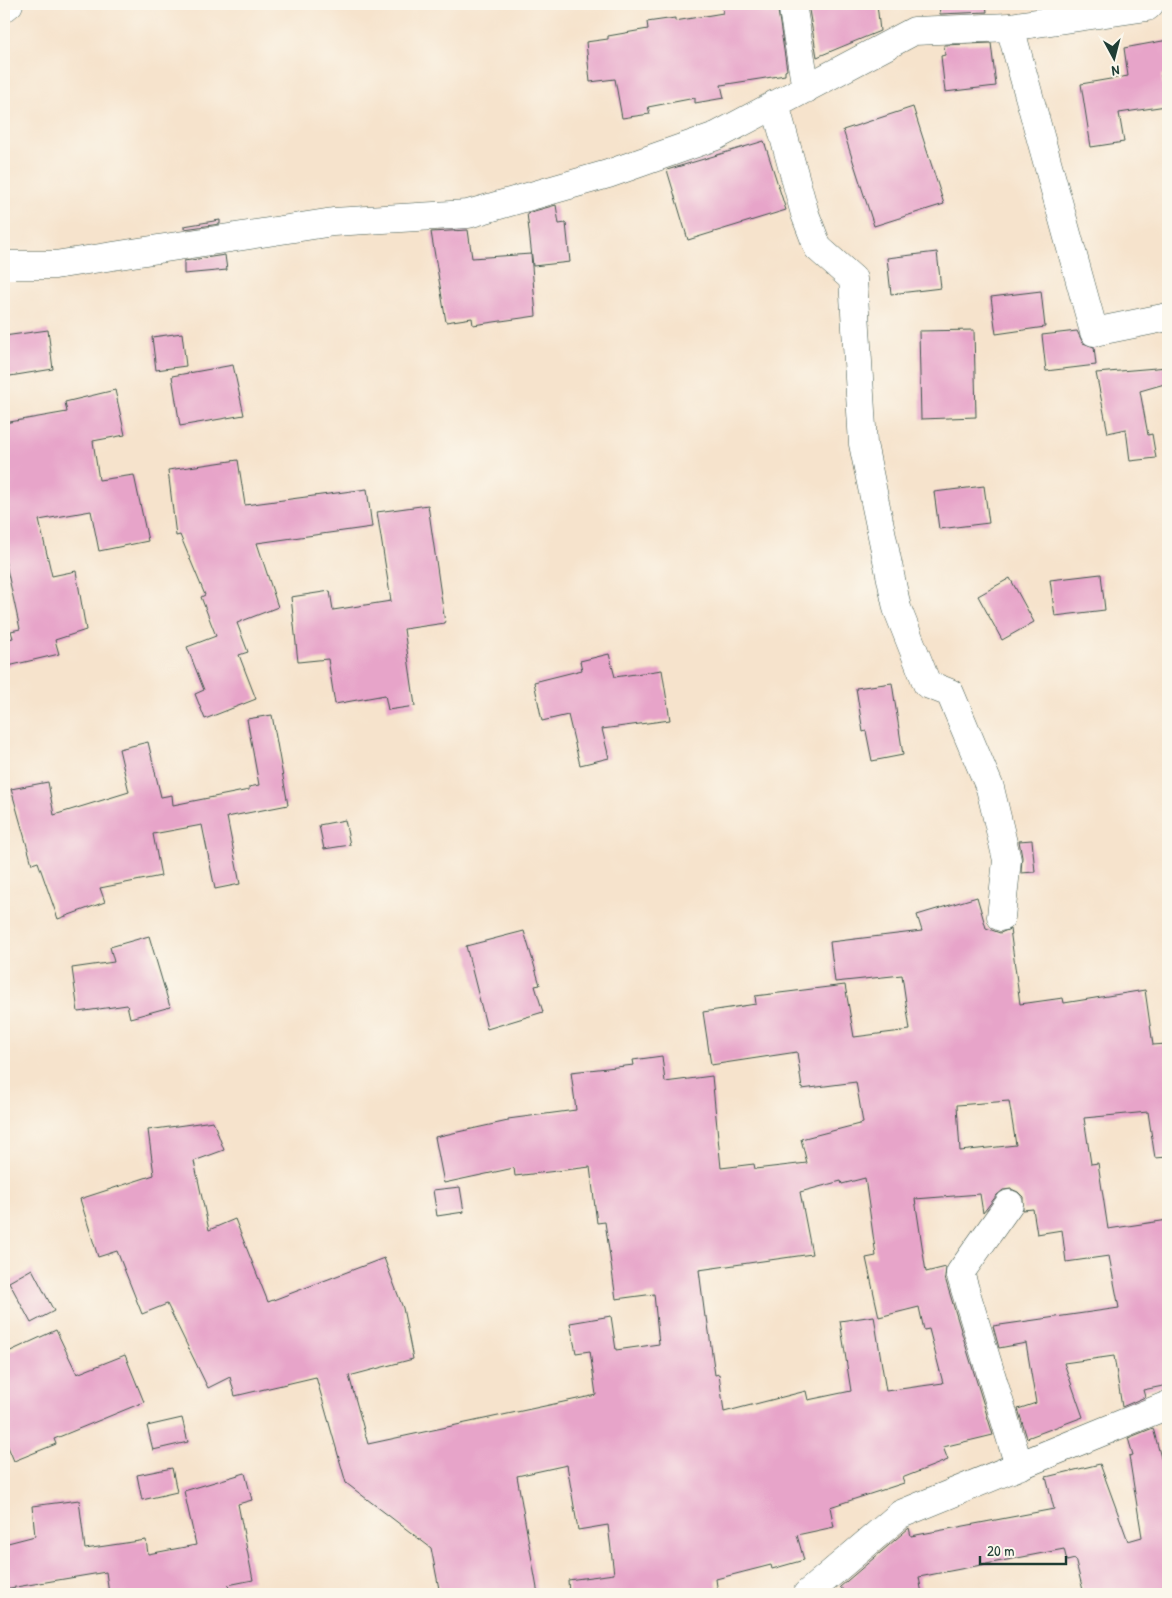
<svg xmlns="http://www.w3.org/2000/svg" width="1172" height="1598" viewBox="0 0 1172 1598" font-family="'Patrick Hand',sans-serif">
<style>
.building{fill:#e7a4c9;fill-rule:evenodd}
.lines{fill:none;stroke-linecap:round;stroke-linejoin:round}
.street-casing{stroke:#3f564b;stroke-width:29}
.street{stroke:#fff;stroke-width:28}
</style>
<rect width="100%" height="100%" fill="#fbf7ec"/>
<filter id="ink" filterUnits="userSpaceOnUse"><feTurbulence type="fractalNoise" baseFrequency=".02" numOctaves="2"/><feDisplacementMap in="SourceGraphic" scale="10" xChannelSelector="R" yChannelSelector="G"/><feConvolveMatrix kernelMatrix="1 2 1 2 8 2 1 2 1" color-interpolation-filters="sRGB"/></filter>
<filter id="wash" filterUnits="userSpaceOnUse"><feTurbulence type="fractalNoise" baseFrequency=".0096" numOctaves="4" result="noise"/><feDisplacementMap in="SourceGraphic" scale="20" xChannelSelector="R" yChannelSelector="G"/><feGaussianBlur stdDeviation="1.12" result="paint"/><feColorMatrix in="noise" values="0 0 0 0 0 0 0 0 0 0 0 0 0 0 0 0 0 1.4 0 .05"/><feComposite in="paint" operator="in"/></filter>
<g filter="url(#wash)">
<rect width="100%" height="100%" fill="#f6e3cc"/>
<g id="blocks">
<!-- building -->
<path class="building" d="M733,4H777L787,70L785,71V75L721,85L724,98L695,103V98L648,107L650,114L622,118L615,79L590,82L586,42L608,39V36L648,29L647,22L675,18V21L723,13L722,6Z
M808,4H877L880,31L817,57Z
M939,4H986L987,12L940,14Z
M1168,40V74L1161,75L1166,106L1119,113L1124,142L1091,147L1081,84L1128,76L1124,48Z
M991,43L996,86L945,92L941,56L945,55L944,45Z
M913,107L944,204L874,226L843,130Z
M764,141L786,210L688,240L667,170Z
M556,205L559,224L566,223L570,262L533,266L527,213Z
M220,220V224L184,229V226Z
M468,230L472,258L531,254L536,316L473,325L472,318L446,322L431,232Z
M937,252L941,288L891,294L887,258Z
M225,255L227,270L184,274V261Z
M1041,291L1045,327L996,334L991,297Z
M48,330L53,369L4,377V336Z
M974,330L976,417L921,419L919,331Z
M1077,331L1083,343L1094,347L1096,365L1046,371L1042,335Z
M182,333L186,366L156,370L152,337Z
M233,365L244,415L180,426L172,376Z
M1168,367V383L1140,391L1148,435L1152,434L1156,458L1130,461L1126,429L1108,433L1096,373Z
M115,390L125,435L93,441L99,480L134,475L148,541L99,551L91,511L39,520L52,576L76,571L86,630L55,640L59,654L4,667V640L13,638L11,631L20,629L4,555V423L67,412L65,402Z
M238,460L245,505L367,489L372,527L257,543L278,607L237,623L248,652L239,655L256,699L205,719L195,694L204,690L187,647L216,636L201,597L205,595L180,535L176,536L168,470Z
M984,486L989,523L939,529L934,492Z
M428,505L445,623L404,629L415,706L388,710L385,695L335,704L328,659L298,662L291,597L330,591L333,610L391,601L377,512Z
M1101,574L1105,610L1055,616L1050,580Z
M1010,578L1034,622L1002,640L978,596Z
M609,654L615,677L662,670L670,720L602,729L609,758L580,765L568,715L542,721L534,682L582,670L580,661Z
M892,683L903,755L872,761L866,731L863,732L856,688Z
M272,715L288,805L227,817L240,884L215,889L202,825L153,834L161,876L100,888L105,902L58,919L38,862L32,864L11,789L48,782L54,815L129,792L119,749L148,742L161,797L172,795L173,805L249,790V787L259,785L247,719Z
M345,820L350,845L324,849L319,825Z
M1032,840L1035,872L1021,873L1022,857L1019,841Z
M977,897L986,928L1000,933L1010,929L1020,1004L1063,998L1064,1003L1145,990L1153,1045L1166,1044L1168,1157L1155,1158L1148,1112L1084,1118L1091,1164L1098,1163L1108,1229L1168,1220V1385L1143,1390L1145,1397L1122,1407L1114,1356L1064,1363L1083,1417L1027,1438L1018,1409L1036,1403L1026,1343L999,1348L993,1326L1119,1308L1109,1256L1066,1262L1062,1230L1037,1234L1033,1209L1023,1210V1197L1018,1192L1011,1189L1003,1190L997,1195L983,1213L980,1194L915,1199L926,1272L946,1267L945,1278L993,1435L943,1447L948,1460L902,1478L904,1483L830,1507L834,1527L797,1535L804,1560L772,1569L771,1565L716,1579L718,1594H569L568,1580L614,1574L608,1525L578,1530L567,1465L517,1476L538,1594H440L431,1548L346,1483L316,1377L235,1396L230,1377L208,1388L167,1304L142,1314L117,1251L98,1257L80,1199L154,1175L148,1130L213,1121L224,1150L194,1161L209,1230L235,1219L268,1302L384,1258L403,1308L413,1359L349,1376L368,1444L596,1395L590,1351L576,1353L570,1323L611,1316L616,1350L659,1344L654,1294L616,1299L605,1222L597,1223L590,1167L515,1176L514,1168L444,1183L435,1137L508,1121V1119L576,1110L571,1072L634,1065L633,1060L662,1056L665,1082L712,1076L721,1168L754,1164L755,1169L807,1163L801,1139L863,1123L856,1082L802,1089L797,1052L711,1065L703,1012L756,1004L755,996L845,985L854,1037L910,1030L902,975L835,982L830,942L922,931L917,915ZM1009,1101L1016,1145L960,1151L957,1105ZM865,1178L876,1256L866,1258L879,1317L919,1307L924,1330L929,1329L943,1383L886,1391L874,1316L840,1321L851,1391L808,1400L806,1391L724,1412L719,1374L715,1375L707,1317H705L699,1270L812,1254L800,1192L841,1181L842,1184Z
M524,931L540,985L535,986L543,1012L487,1029L466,946Z
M149,936L170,1007L130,1018L127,1005L78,1012L72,968L114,962L110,947Z
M460,1187L464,1212L437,1216L433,1190Z
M32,1269L54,1311L31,1323L9,1282Z
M56,1330L77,1374L125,1355L144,1402L54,1439L56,1444L14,1461L4,1437V1354Z
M182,1418L188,1442L153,1450L147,1426Z
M1153,1428L1168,1484V1590L1130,1594H1084L1075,1559L1067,1561L1064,1549L919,1577L922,1594H848L840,1587L909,1528L911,1536L1054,1509L1046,1477L1100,1464L1128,1541L1142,1537L1129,1456L1133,1455L1128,1438Z
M172,1468L177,1492L142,1500L137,1475Z
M245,1473L252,1500L238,1504L253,1580L228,1585L231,1594H109L106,1572L4,1589V1544L35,1536L32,1506L79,1500L85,1549L146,1540L148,1554L196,1545L184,1491Z"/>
</g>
</g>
<g filter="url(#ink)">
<use href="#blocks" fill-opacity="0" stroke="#3f564b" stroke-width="1"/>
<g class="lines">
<!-- street casing -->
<g class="street-casing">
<path id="street" d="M792,4L806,89
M4,8L9,4
M1010,27L1094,332L1168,317
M775,104L805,214L818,248L853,279L863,444L897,608L927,684L950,693L990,788L1007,860L1001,917
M4,265H55L333,222L468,214L608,174L716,136L914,31L1010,27L1147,7L1150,4
M1009,1204L960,1273L1019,1466
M807,1594L901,1514L1168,1405"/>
</g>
<!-- street -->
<use href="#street" class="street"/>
</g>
</g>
<!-- margin -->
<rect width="1172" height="1598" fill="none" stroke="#fbf7ec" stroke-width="20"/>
<!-- north arrow -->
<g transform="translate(1114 58) rotate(173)" stroke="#fbf7ec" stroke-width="4" paint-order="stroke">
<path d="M0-4L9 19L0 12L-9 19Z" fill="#1f3d34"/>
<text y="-8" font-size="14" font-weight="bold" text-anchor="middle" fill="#1f3d34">N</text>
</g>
<!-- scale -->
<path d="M980 1556v8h86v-8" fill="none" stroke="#1f3d34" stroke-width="2.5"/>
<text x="987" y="1556" font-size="15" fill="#1f3d34" stroke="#fbf7ec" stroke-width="4" paint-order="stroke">20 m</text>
</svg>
